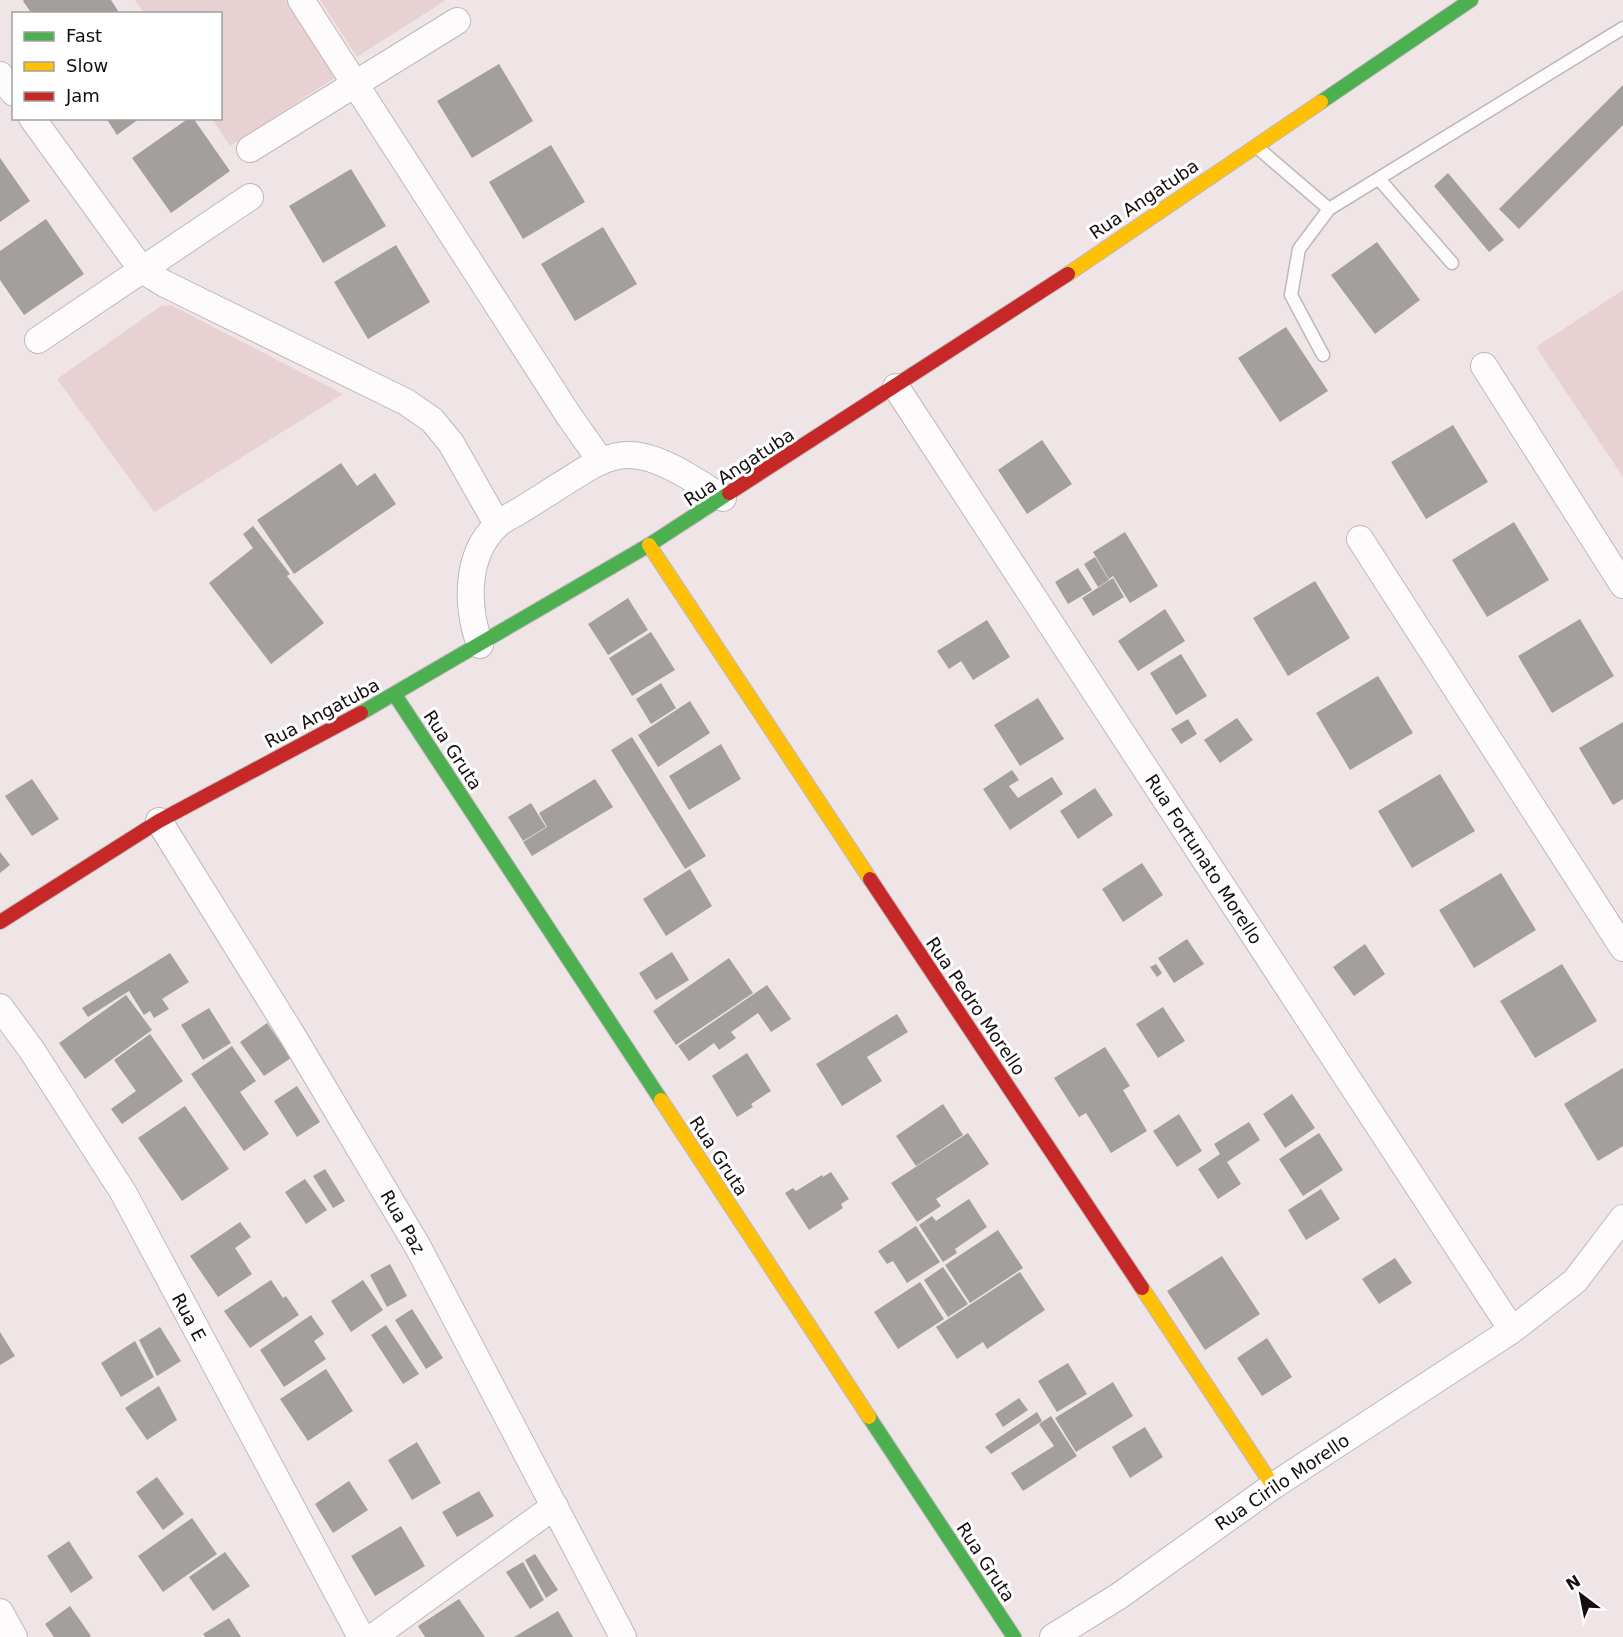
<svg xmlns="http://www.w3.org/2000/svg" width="1623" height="1637" viewBox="0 0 1623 1637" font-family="'DejaVu Sans',sans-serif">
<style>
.green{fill:#e7d1d3}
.building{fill:#a29f9c}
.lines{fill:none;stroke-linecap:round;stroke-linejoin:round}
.lane-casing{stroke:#c0b7b8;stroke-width:15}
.street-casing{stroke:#c0b7b8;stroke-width:28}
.fast-casing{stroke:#c0b7b8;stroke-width:16}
.slow-casing{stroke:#c0b7b8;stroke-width:16}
.jam-casing{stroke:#c0b7b8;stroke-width:16}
.lane{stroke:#fdfbfb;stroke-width:12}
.street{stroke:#fdfbfb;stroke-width:26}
.fast{stroke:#4caf50;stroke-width:14}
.slow{stroke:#ffc107;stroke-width:14}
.jam{stroke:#c62828;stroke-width:14}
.labels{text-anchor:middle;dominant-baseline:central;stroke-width:6;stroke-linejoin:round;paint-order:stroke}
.street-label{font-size:18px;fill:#150e0e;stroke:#fff}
</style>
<rect width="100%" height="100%" fill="#f0e5e6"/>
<!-- green -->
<path class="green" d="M135,0H286L336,77L230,146L212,119L220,118V14L144,13Z
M320,0H446L357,57Z
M1623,290V477L1536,347Z
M171,305L343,394L154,512L57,379L161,306Z"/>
<!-- building -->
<path class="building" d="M24,0H111L120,14H32L23,1Z
M499,64L533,121L472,158L437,101Z
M1623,85V125L1519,229L1499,209Z
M106,118H140L117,135Z
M189,118H193L230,171L171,213L132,158Z
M551,145L585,202L523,239L489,182Z
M0,158L30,201L0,222Z
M351,169L386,226L323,263L289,206Z
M1448,173L1504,240L1489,252L1434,186Z
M46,219L84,274L24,315L0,280V251Z
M603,227L637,284L575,321L541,264Z
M1377,242L1420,300L1375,334L1331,275Z
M396,245L430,302L368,339L334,282Z
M1286,327L1328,391L1280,422L1238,358Z
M1453,425L1488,482L1426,519L1391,462Z
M1042,440L1072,484L1027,514L998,470Z
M341,463L357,486L375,473L396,504L294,574L257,520Z
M1514,522L1549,580L1487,617L1452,560Z
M253,526L290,574L287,576L324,623L271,664L209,583L253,548L243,534Z
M1125,532L1158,586L1130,603L1113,576L1109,579L1093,552Z
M1095,557L1109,580L1098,587L1084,564Z
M1078,568L1092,590L1068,604L1055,582Z
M1113,578L1124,597L1093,616L1082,598Z
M1315,581L1350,638L1288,676L1253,618Z
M628,598L648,630L608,655L588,624Z
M1165,609L1185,641L1138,671L1118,641Z
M1580,619L1614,676L1552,713L1518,656Z
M987,620L1010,657L973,680L961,661L949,669L937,651Z
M651,632L675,670L632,696L609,658Z
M1181,654L1207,696L1176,715L1150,673Z
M1378,676L1413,733L1350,770L1316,713Z
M661,683L676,708L651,724L636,699Z
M1038,698L1064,739L1020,766L994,725Z
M690,701L710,733L658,767L638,735Z
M1237,718L1253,740L1220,763L1204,740Z
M1188,719L1197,734L1181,744L1171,729Z
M1623,722V799L1613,805L1579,748Z
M632,737L706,856L685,869L611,750Z
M721,744L741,779L689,810L669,776Z
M1012,770L1019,780L1009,786L1018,798L1052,777L1063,794L1010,830L983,789Z
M1440,774L1475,831L1412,868L1378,811Z
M32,779L59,819L32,836L5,796Z
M595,779L613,807L532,856L523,842L547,827L539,813Z
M1095,788L1113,815L1078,839L1060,811Z
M531,803L546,827L523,841L508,817Z
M0,852L10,865L0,873Z
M1142,863L1163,895L1123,922L1102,889Z
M690,869L712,906L666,936L643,899Z
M1501,873L1536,930L1474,968L1439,910Z
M1187,939L1204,964L1174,983L1158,958Z
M1365,944L1385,974L1354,996L1333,967Z
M672,952L689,980L656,1000L639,973Z
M170,953L189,982L162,999L169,1009L154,1018L150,1011L144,1015L129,991L88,1017L82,1008Z
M729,958L753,993L676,1045L653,1011Z
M1156,964L1162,973L1157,977L1150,967Z
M1562,964L1597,1021L1535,1058L1500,1001Z
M767,985L791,1019L771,1032L758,1013L731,1032L736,1038L719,1050L714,1043L689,1061L678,1046Z
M126,995L152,1030L85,1079L59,1043Z
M1163,1007L1185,1041L1158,1058L1136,1024Z
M209,1008L231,1043L203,1060L181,1025Z
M897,1014L908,1032L867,1057L882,1081L842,1106L816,1064Z
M267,1023L291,1058L264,1076L240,1042Z
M150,1034L183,1081L122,1124L111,1109L136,1091L114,1060Z
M232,1046L256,1081L240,1092L269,1134L244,1151L191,1074Z
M1105,1047L1130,1086L1123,1090L1147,1131L1111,1153L1086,1113L1079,1117L1054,1078Z
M747,1053L771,1091L751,1104L753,1107L737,1117L712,1076Z
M1623,1068V1146L1598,1161L1564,1104Z
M297,1086L320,1122L297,1137L274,1101Z
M1292,1094L1315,1128L1285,1148L1263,1114Z
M943,1104L963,1135L916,1166L896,1136Z
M185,1106L229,1169L182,1201L138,1138Z
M1179,1114L1202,1151L1177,1167L1153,1131Z
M1249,1122L1260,1140L1227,1162L1241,1184L1218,1199L1198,1169L1220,1154L1214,1144Z
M968,1133L989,1164L936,1199L941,1206L917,1222L891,1183Z
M1319,1133L1343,1170L1303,1196L1279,1159Z
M325,1169L345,1201L333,1208L313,1176Z
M831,1172L849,1199L841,1204L843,1208L809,1230L785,1193L793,1188L796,1191L822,1175L823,1177Z
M305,1179L327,1210L306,1224L285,1192Z
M1321,1189L1340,1219L1306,1240L1288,1210Z
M969,1199L987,1227L955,1249L957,1253L943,1262L919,1225L932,1216L936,1221Z
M240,1222L251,1237L235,1248L252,1274L218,1297L190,1256Z
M916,1226L940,1262L907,1283L893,1261L887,1264L878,1251Z
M998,1230L1023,1268L970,1303L945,1265Z
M1222,1256L1260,1314L1205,1350L1167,1291Z
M1395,1258L1412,1283L1379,1304L1362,1279Z
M390,1264L407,1296L387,1307L370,1275Z
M943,1267L968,1304L948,1317L924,1280Z
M1020,1272L1045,1310L987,1349L983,1342L957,1359L936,1327Z
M271,1280L283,1298L286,1296L299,1315L250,1348L224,1311Z
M363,1280L383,1310L351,1332L331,1301Z
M920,1282L944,1319L898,1349L874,1312Z
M412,1309L443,1358L426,1369L395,1320Z
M311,1315L324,1334L314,1341L326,1359L284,1387L260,1350Z
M386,1325L419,1374L403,1384L371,1335Z
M160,1327L181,1361L157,1376L139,1340Z
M0,1332L15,1356L0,1365Z
M1267,1338L1292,1377L1262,1396L1237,1358Z
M135,1341L154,1377L121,1397L101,1363Z
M1068,1363L1087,1394L1057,1412L1038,1381Z
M326,1369L353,1411L308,1441L280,1399Z
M1113,1382L1133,1416L1076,1452L1055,1418Z
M159,1386L177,1420L147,1440L125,1408Z
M1019,1398L1028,1410L1003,1427L995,1414Z
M1037,1412L1042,1421L991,1454L985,1447Z
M1051,1416L1077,1456L1023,1491L1011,1473L1054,1446L1039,1424Z
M1145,1427L1163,1457L1130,1478L1112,1447Z
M417,1442L441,1483L412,1500L388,1460Z
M157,1477L184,1514L163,1530L136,1492Z
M349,1481L368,1510L333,1533L315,1504Z
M479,1491L494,1516L457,1537L442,1512Z
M192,1518L217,1554L163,1592L138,1556Z
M401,1526L425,1566L375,1596L351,1556Z
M69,1541L93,1578L71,1593L47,1556Z
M225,1552L250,1586L213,1611L189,1577Z
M535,1554L558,1590L546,1598L525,1560Z
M523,1562L544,1600L530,1609L506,1572Z
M459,1599L485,1637H425L418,1626Z
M70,1606L91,1636L89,1637H54L45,1624Z
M558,1611L573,1637H514Z
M229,1618L241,1637H205L203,1634Z"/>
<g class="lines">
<!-- lane casing -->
<g class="lane-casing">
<path id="lane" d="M1258,148L1329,209
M1379,179L1452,263
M1323,355L1291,295L1299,249L1329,209L1623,28"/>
</g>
<!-- street casing -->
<g class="street-casing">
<path id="street" d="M301,0L569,416L600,460
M0,75L14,93
M32,118L142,270L165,284L406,402L432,420L451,443L497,524
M250,149L457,21
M38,340L250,197
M1484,366L1623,585
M896,387L1512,1330
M1360,539L1623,948
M480,645C466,606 465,555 497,525C502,520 510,516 516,513C531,504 545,495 559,486C581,473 602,455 629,455C660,455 697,482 723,498
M159,821L294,1038L418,1247L623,1637
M0,1007L31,1049L123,1192L361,1637
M0,1612L14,1637
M373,1637L555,1506
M1053,1637L1119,1596L1273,1486L1512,1330L1575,1281L1623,1218"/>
</g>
<!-- fast casing -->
<g class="fast-casing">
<path id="fast" d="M1321,102L1471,0
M395,695L661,1100
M361,713L649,545L729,493
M869,1417L1014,1637"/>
</g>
<!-- slow casing -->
<g class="slow-casing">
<path id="slow" d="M1068,274L1321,102
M649,545L870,879
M661,1100L869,1417
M1142,1288L1273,1486"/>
</g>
<!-- jam casing -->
<g class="jam-casing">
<path id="jam" d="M729,493L1068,274
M870,879L1142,1288
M0,922L159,821L361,713"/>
</g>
<!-- lane -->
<use href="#lane" class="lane"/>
<!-- street -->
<use href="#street" class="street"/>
<!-- fast -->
<use href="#fast" class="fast"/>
<!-- slow -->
<use href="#slow" class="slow"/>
<!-- jam -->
<use href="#jam" class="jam"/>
</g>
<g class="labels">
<!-- street labels -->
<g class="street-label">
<text transform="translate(1144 199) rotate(-34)">Rua Angatuba</text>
<text transform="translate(739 467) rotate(-33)">Rua Angatuba</text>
<text transform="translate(322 713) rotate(-28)">Rua Angatuba</text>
<text transform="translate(453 750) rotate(57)">Rua Gruta</text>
<text transform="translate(1204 859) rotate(57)">Rua Fortunato Morello</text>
<text transform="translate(976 1006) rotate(56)">Rua Pedro Morello</text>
<text transform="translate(719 1156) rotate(57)">Rua Gruta</text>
<text transform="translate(403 1222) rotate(60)">Rua Paz</text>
<text transform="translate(189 1317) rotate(62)">Rua E</text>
<text transform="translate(1282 1482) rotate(-34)">Rua Cirilo Morello</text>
<text transform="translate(986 1562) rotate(57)">Rua Gruta</text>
</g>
</g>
<!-- legend -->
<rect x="12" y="12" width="210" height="108" fill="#ffffff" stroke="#a19f9f" stroke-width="1.5"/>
<rect x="24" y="32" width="30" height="9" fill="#4caf50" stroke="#a19f9f" stroke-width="1.5"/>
<text x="66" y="42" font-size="18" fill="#150e0e">Fast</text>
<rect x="24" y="62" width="30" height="9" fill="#ffc107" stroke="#a19f9f" stroke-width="1.5"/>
<text x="66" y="72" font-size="18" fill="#150e0e">Slow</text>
<rect x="24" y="92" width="30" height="9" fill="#c62828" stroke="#a19f9f" stroke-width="1.5"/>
<text x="66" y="102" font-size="18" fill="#150e0e">Jam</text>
<!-- north arrow -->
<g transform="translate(1581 1595) rotate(328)" stroke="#ffffff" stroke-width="4.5" paint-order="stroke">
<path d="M0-4.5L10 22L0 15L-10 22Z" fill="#150e0e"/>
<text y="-9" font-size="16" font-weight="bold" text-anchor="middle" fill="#150e0e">N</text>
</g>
</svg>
